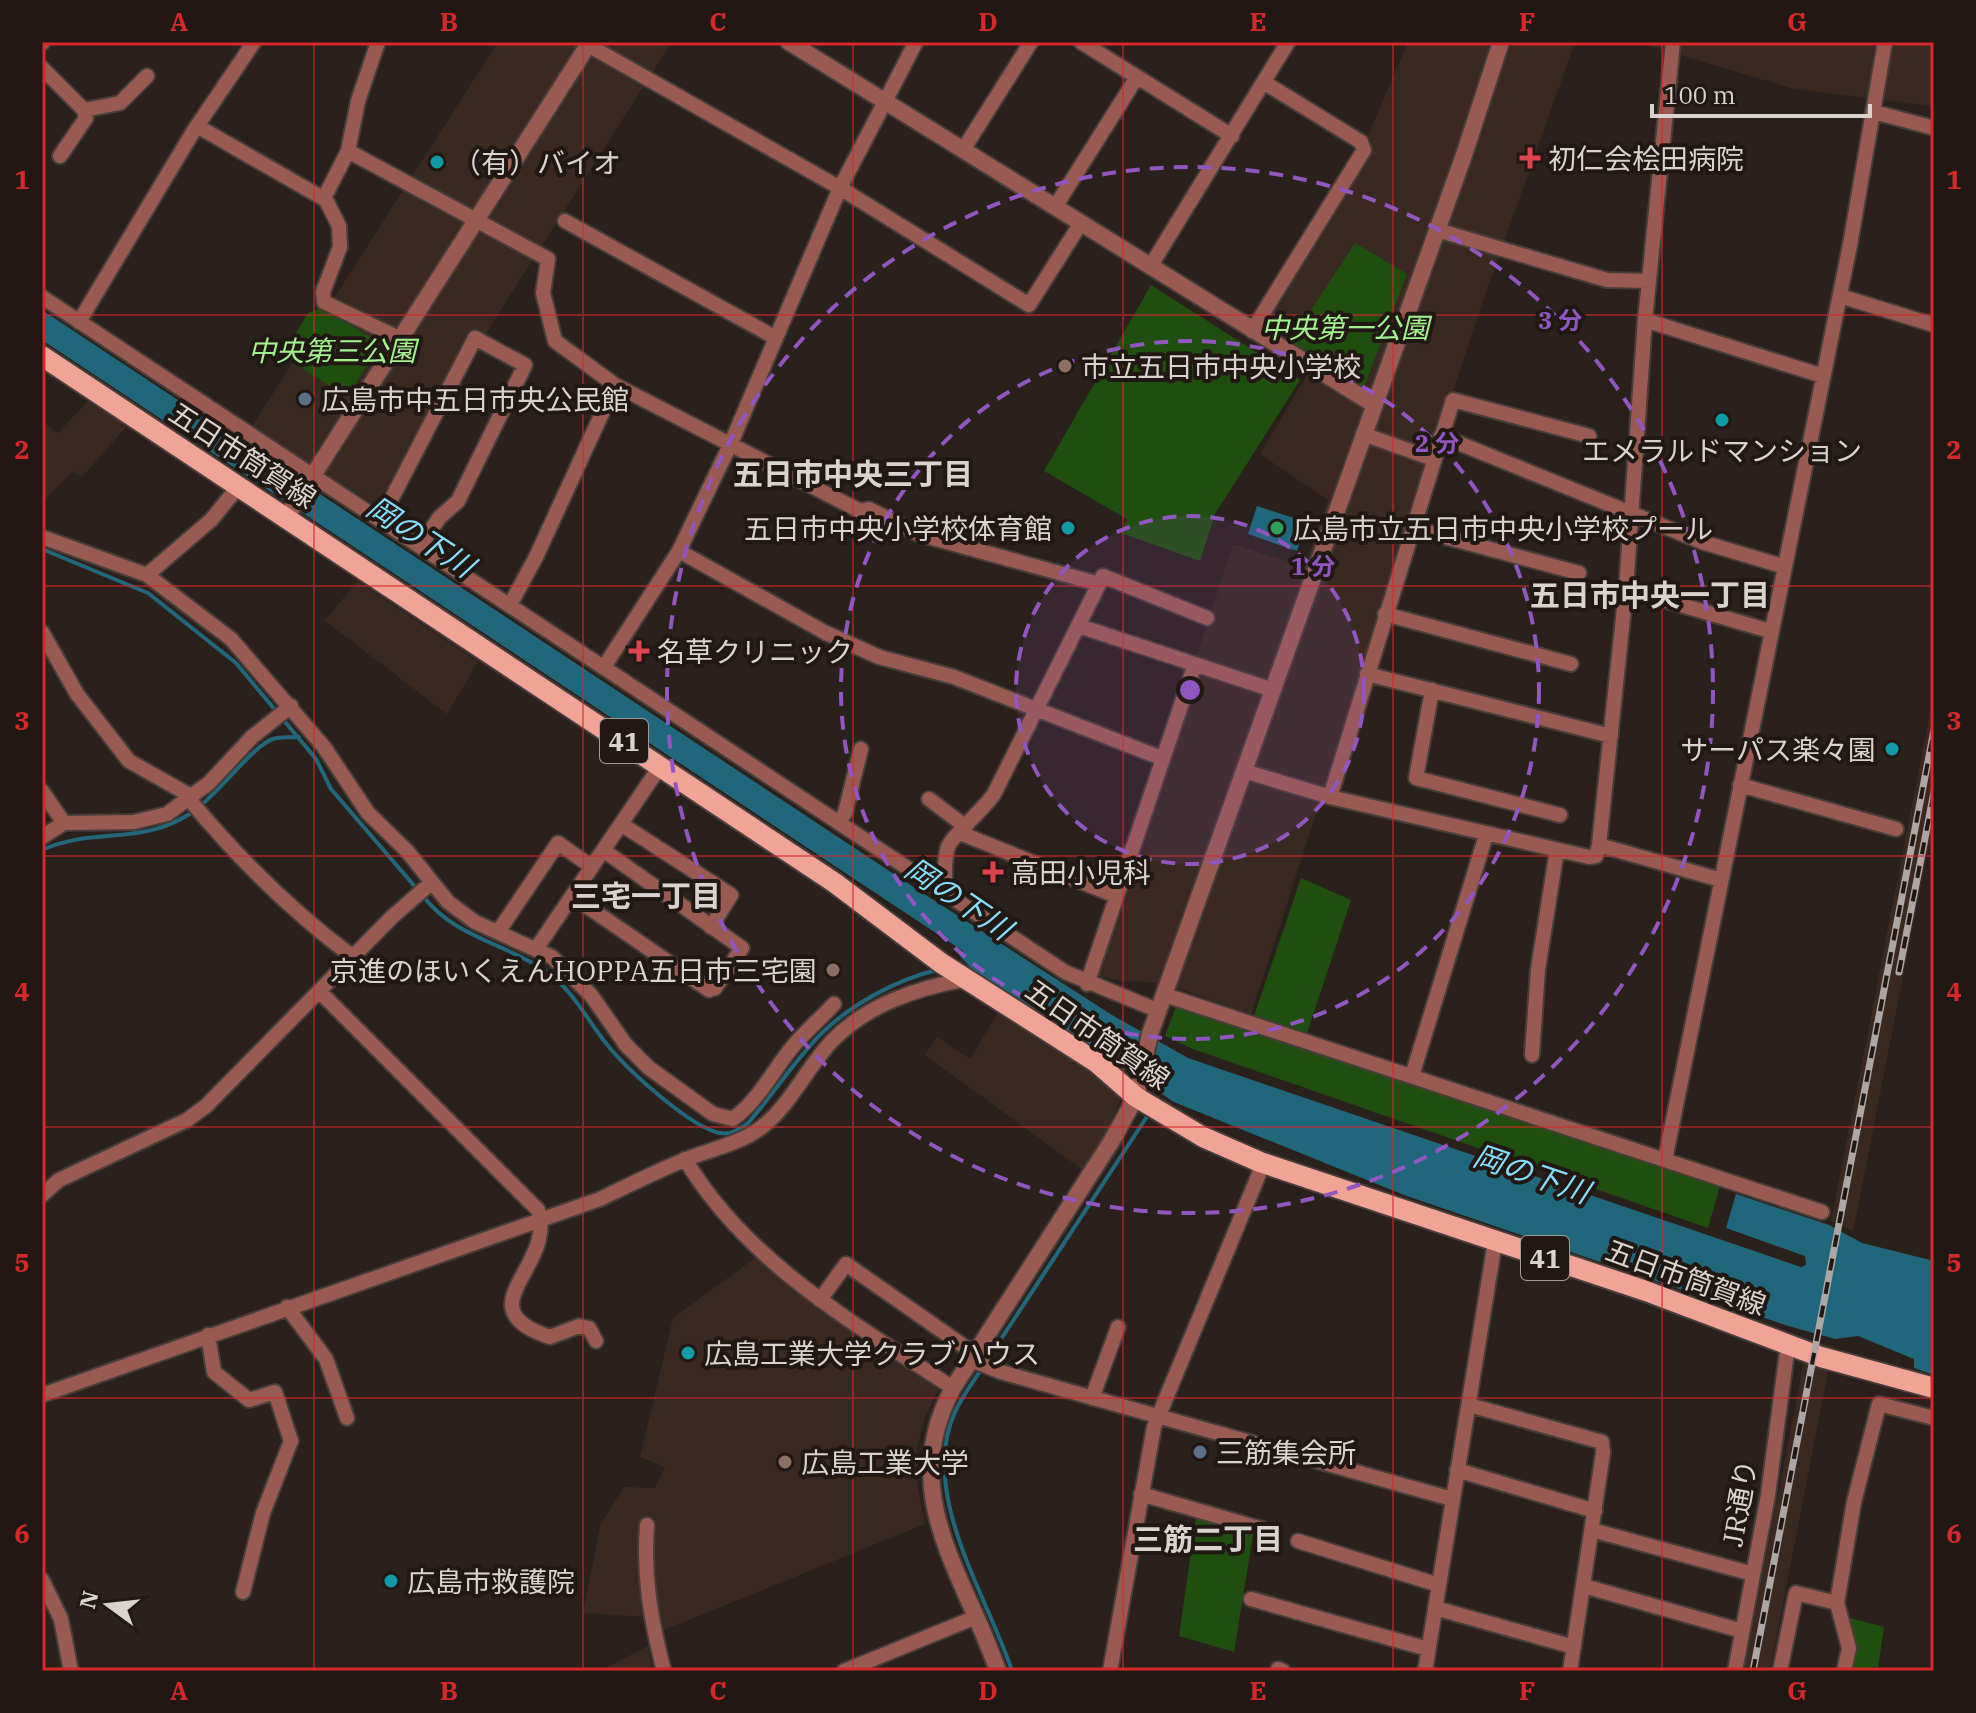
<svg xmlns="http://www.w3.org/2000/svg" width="1976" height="1713" viewBox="0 0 1976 1713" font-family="'IBM Plex Serif','Noto Sans JP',serif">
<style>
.built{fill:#392921}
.green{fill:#1e4f0f}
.water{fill:#20677c}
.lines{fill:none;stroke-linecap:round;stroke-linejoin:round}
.stream{stroke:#20677c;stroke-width:4}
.minor-casing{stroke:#473d39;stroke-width:18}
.tertiary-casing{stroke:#473d39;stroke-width:20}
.primary-casing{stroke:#473d39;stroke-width:24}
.minor{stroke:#995b51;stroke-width:14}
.tertiary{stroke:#995b51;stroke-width:16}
.primary{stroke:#f1a396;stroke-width:20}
.rail-casing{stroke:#aea6a2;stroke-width:7}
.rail{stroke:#211813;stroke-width:4;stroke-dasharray:12;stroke-linecap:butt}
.grid{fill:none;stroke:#d62828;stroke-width:2;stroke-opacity:0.55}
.ring{fill:none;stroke:#9256c3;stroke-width:4;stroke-dasharray:14 10}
.health-dot{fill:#e0444e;stroke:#211813;stroke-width:3}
.culture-dot{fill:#0f9aa8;stroke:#211813;stroke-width:3}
.education-dot{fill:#8d6e63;stroke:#211813;stroke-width:3}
.service-dot{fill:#5c6f8a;stroke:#211813;stroke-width:3}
.leisure-dot{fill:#2e9e5b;stroke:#211813;stroke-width:3}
.labels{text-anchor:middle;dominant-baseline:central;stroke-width:8;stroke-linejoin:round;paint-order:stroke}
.shield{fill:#211813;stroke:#a29a97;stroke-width:2}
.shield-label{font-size:26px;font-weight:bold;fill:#d9d2cf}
.poi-label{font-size:28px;fill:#d9d2cf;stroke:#211813;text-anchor:start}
.park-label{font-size:28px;font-style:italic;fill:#a1f38d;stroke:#211813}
.street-label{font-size:28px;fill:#d9d2cf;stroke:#211813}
.neighbourhood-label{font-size:30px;font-weight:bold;fill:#d9d2cf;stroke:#211813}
.water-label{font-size:30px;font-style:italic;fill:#85ddfb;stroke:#211813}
.centre{fill:#9256c3;stroke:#211813;stroke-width:4}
.ring-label{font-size:24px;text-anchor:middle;font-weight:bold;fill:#9256c3;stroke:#211813;stroke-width:8;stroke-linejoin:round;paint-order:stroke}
.neatline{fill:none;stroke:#d62828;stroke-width:3}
.grid-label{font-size:26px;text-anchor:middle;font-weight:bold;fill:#d62828}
</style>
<rect width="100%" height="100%" fill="#2b211c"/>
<!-- built -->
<path class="built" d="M498,42H672L376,505L251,428Z
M1408,42H1575L1479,312L1251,1014L1164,983L1124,981L1093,975L1233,544L1305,567L1328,500L1260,454L1315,362L1268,330L1263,322L1369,149L1367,138Z
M1636,42H1934V106L1794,89Z
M88,401L127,426L82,477L73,471L42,503V422L58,433Z
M357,581L478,662L447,714L325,621Z
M1934,692V820L1853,1231L1831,1221Z
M1000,1009L1093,1069L1121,1098L1107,1135L1084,1171L925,1055L937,1037L970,1059Z
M758,1256L938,1382L939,1389L925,1416L917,1449L918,1488L925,1524L657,1633V1645L649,1650L652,1671H599L652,1644L645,1617L583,1613L601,1523L624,1487L655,1488L665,1467L640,1457L673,1318Z
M1808,1340L1833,1346L1770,1671H1744Z"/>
<!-- green -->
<path class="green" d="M1355,243L1407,274L1364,387L1290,342Z
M1151,285L1300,380L1215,514L1200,561L1121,533L1127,519L1044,471Z
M322,308L380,343L348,397L282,356L308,313Z
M1301,878L1351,900L1307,1033L1254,1016Z
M1177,1004L1720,1187L1708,1228L1193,1049L1165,1036Z
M1196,1517L1253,1535L1234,1652L1179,1636Z
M1847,1617L1884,1627L1878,1667H1872L1871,1671H1849Z"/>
<!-- water -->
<path class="water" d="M42,310L918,890L1112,1015L1188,1058L1801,1267L1806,1265L1805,1256L1726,1228L1736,1194L1829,1225L1862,1243L1934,1261V1375L1914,1368V1359L1858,1336L1835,1339L1785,1325L1404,1195L1174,1102L971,968L959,955L963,951L42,340Z
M1257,506L1306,522L1297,551L1248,534Z"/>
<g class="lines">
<!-- stream -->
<path class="stream" d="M42,549L148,593L236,663L316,759L331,789L417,889
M201,805C221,790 254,745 273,739C281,736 290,738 299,737
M42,850C95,826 143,847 194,811
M423,896C455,938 506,943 547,972C575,992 588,1022 609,1047C628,1070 691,1128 720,1133C732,1135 739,1129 748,1123C774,1094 795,1059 823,1032C852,1004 898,979 937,970
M986,1362L1150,1112
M981,1370C972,1383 962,1397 955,1412C918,1493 987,1595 1012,1671"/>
<!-- minor casing -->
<g class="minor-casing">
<path id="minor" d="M1081,42L1232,136
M1673,42L1645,320L1626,589L1599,845L1721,880
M42,43L43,42
M588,45L840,188L1029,305L1081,223
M42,68L84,110L86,118L60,156
M84,110L120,103L147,76
M1874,112L1934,128
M197,126L326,200L339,226L340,247L323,292L324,302L401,339
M963,150L1031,42
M348,151L548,259L543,293L555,341L615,385L860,511L869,509L918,534L1099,584
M324,198L348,151L358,101L378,42
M1055,207L1137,77
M565,221L776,338
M1437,230L1607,280L1649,281
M1150,267L1288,42
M1840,296L1934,325
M42,297L1065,972L1159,1011
M1645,320L1823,376
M79,322L193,132L254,42
M1252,331L1364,150L1361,142L1265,83
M1363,434L1433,459
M1441,436L1702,542L1782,566
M381,519L475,338L525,365L458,501L439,518L421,545
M1412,528L1579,573
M42,537L147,575L231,639L324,747L368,813L407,851L448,902L475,922L552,957L591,995L626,1045L649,1068L713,1114L733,1119C760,1099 773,1070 794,1045C806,1031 821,1018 834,1004
M679,551L826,633L879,657L954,677L1161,758
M147,575L211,520L239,486
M1626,589L1770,631
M510,605L536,557L615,385
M1385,614L1571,664
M1079,626L1273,690
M42,632L77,694L129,761L191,796
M604,667L679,551L731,443L840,188L916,42
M1367,674L1611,736
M1432,690L1416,778L1560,815
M1244,771L1330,797L1589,857L1596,856L1599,845
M1740,785L1896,829
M42,791L64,823
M1330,797L1453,400L1589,436
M188,798C237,857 291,911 353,957
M929,799L966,827
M839,822L845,813L861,749
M621,824L731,895L711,927
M960,833L1116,896
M42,837L64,823L134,822L167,814L209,783L252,737L291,706
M945,892C946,879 943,860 948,847C951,837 984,809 994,794L1103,576L1207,618
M572,896L709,990L715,988L742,948L603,850
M498,932L558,843L592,867
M536,949L661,765
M1087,984L1195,664
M319,991L538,1210C557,1267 462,1308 550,1337L579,1326L589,1328L596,1341
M1165,995L1822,1212
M1532,1055L1538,969L1557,850
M1412,1076L1486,835
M685,1159C747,1263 855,1324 953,1388
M1665,1160L1850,245L1885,42
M42,1195L59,1180L187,1120L206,1106L392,917L431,883
M820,1300L846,1264L975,1354
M287,1307L326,1359L347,1418
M208,1335L214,1372L249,1400L275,1392L291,1441L263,1513L243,1592
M971,1360L1001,1372L1452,1499
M42,1395L600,1199C629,1185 659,1170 689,1158C713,1149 741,1143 762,1127C791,1104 806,1069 831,1042C867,1004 918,988 967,979
M1092,1398L1118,1327
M1469,1405L1602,1442L1603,1453L1570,1671
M1457,1470L1595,1511
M1141,1494L1262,1529
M647,1525C643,1577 651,1621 664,1671
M1592,1530L1753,1574
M1298,1541L1439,1585
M42,1580L61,1619L71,1671
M1584,1586L1742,1631
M1251,1599L1428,1649
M1435,1608L1574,1647
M1278,1669L1283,1671
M844,1671L976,1617
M1110,1671L1154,1427L1259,1174L1260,1162
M1425,1671L1495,1242
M1735,1671L1768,1495L1788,1344
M1780,1671L1796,1593L1837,1603
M1844,1671L1849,1648L1837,1603L1854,1502L1879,1404L1934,1418"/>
</g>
<!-- tertiary casing -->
<g class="tertiary-casing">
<path id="tertiary" d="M789,42L1373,404
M287,516L590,42
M998,1671C964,1573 896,1493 953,1388L1111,1142L1136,1097L1150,1034L1464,155L1501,42"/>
</g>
<!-- primary casing -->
<g class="primary-casing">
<path id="primary" d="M42,356L835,883L941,963L1096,1062L1136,1097L1203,1137L1260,1162L1646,1291L1821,1357L1934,1388"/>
</g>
<!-- minor -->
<use href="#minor" class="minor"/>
<!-- tertiary -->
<use href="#tertiary" class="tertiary"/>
<!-- primary -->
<use href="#primary" class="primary"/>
<!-- rail casing -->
<g class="rail-casing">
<path id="rail" d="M1899,972L1934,792
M1753,1671L1934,730"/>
</g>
<!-- rail -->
<use href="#rail" class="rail"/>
</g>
<!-- grid -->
<path class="grid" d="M314,42V1671M583,42V1671M853,42V1671M1123,42V1671M1393,42V1671M1662,42V1671M42,315H1934M42,586H1934M42,856H1934M42,1127H1934M42,1398H1934"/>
<!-- distance rings -->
<circle cx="1190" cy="690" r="174" fill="#9256c3" fill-opacity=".12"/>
<g class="ring">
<circle cx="1190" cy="690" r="174"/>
<circle cx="1190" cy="690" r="349"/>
<circle cx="1190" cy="690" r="523"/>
</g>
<!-- markers -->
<g class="health-dot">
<path d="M1526 146h8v8h8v8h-8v8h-8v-8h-8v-8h8z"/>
<path d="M635 639h8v8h8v8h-8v8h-8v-8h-8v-8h8z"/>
<path d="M989 860h8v8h8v8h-8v8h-8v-8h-8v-8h8z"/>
</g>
<g class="culture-dot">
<circle cx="437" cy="162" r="8"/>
<circle cx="1722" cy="420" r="8"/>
<circle cx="1068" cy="528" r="8"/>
<circle cx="1892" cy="749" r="8"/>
<circle cx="688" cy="1353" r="8"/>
<circle cx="391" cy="1581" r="8"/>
</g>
<g class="education-dot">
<circle cx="1065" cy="366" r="8"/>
<circle cx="833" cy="970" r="8"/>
<circle cx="785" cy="1462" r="8"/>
</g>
<g class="service-dot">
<circle cx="305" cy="399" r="8"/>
<circle cx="1200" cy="1452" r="8"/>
</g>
<circle class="leisure-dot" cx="1277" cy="528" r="8"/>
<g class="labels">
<!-- shield labels -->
<g class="shield">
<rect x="600" y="719" width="48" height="44" rx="6"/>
<rect x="1521" y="1236" width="48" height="44" rx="6"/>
</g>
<g class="shield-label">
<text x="624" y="741">41</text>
<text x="1545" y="1258">41</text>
</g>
<!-- poi labels -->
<g class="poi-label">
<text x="1548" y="158">初仁会桧田病院</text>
<text x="453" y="162">（有）バイオ</text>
<text x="1081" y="366">市立五日市中央小学校</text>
<text x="321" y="399">広島市中五日市央公民館</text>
<text x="1722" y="450" text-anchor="middle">エメラルドマンション</text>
<text x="1052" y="528" text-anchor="end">五日市中央小学校体育館</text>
<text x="1293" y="528">広島市立五日市中央小学校プール</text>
<text x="657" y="651">名草クリニック</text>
<text x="1876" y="749" text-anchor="end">サーパス楽々園</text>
<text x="1011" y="872">高田小児科</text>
<text x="817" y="970" text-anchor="end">京進のほいくえんHOPPA五日市三宅園</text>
<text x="704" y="1353">広島工業大学クラブハウス</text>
<text x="1216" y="1452">三筋集会所</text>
<text x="801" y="1462">広島工業大学</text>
<text x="407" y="1581">広島市救護院</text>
</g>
<!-- park labels -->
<g class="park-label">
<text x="1345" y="327">中央第一公園</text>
<text x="332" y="350">中央第三公園</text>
</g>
<!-- street labels -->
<g class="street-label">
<text transform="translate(243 455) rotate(33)">五日市筒賀線</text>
<text transform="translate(1098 1034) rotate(35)">五日市筒賀線</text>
<text transform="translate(1686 1277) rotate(20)">五日市筒賀線</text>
<text transform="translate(1739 1503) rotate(-80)">JR通り</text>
</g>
<!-- neighbourhood labels -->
<g class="neighbourhood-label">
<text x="853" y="473">五日市中央三丁目</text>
<text x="1650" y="594">五日市中央一丁目</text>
<text x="646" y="895">三宅一丁目</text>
<text x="1208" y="1538">三筋二丁目</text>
</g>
<!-- water labels -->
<g class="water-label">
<text transform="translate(421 536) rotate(33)">岡の下川</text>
<text transform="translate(959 898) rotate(34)">岡の下川</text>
<text transform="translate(1532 1173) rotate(19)">岡の下川</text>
</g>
</g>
<circle cx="1190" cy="690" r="12" class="centre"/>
<g class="ring-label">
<text x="1560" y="329">3 分</text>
<text x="1437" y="452">2 分</text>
<text x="1313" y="575">1 分</text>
</g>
<!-- border -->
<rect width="1976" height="1713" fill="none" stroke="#211813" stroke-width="88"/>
<!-- north arrow -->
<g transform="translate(108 1605) rotate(285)" stroke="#211813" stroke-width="6" paint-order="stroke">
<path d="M0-6L14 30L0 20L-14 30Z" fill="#d9d2cf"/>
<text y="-12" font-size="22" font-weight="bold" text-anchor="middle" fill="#d9d2cf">N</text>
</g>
<!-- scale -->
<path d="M1652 104v12h218v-12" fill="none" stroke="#d9d2cf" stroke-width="4"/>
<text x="1664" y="104" font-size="24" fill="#d9d2cf" stroke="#211813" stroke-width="6" paint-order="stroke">100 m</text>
<rect x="44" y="44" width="1888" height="1625" class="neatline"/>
<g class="grid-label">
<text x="179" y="31">A</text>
<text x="449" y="31">B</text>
<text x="718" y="31">C</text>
<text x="988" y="31">D</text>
<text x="1258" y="31">E</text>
<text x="1527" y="31">F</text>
<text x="1797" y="31">G</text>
<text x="22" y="189">1</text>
<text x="1954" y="189">1</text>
<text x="22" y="459">2</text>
<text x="1954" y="459">2</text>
<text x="22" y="730">3</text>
<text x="1954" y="730">3</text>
<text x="22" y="1001">4</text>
<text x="1954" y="1001">4</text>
<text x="22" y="1272">5</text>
<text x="1954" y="1272">5</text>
<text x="22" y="1543">6</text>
<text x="1954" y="1543">6</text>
<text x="179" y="1700">A</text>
<text x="449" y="1700">B</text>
<text x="718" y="1700">C</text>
<text x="988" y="1700">D</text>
<text x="1258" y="1700">E</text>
<text x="1527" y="1700">F</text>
<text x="1797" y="1700">G</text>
</g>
</svg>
